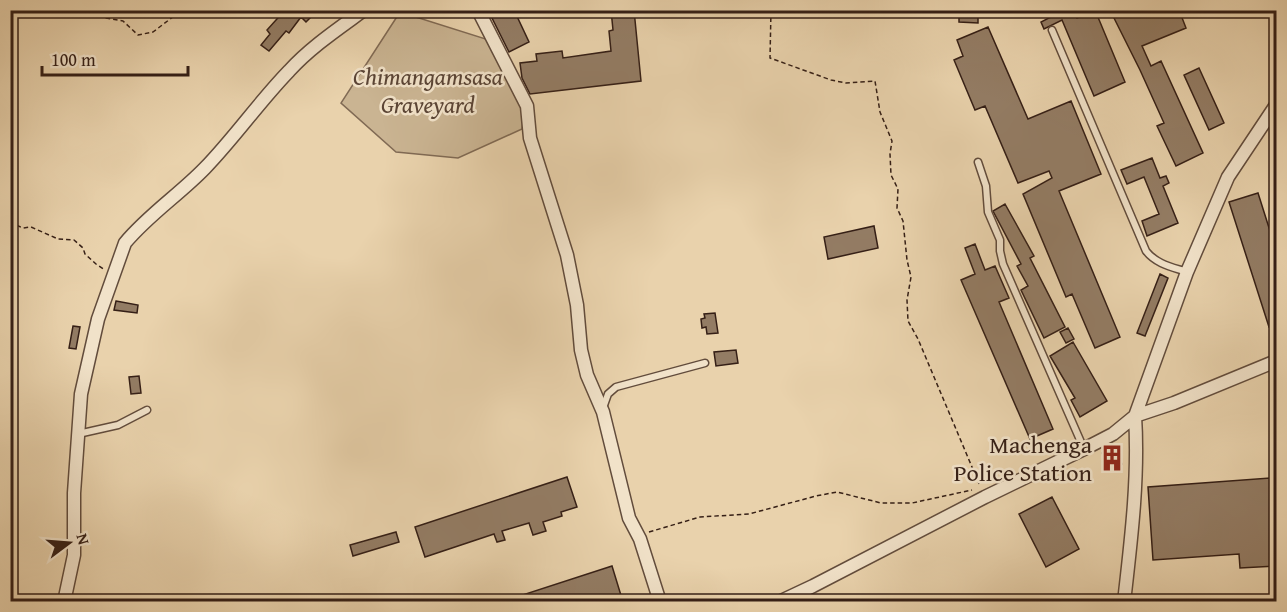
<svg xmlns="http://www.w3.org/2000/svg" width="1287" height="612" viewBox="0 0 1287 612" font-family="'Gentium Book Plus',serif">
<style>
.green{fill:#cab492;stroke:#806a54;stroke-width:1.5}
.building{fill:#937c64;stroke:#351f16;stroke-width:1.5}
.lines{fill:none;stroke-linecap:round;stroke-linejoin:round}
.lane-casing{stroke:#624c3c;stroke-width:9}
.street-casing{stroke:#624c3c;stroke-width:15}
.path{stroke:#351f16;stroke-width:1.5;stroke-dasharray:4.5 3;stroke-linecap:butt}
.lane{stroke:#f1e2c9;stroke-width:6}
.street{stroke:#f1e2c9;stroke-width:12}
.labels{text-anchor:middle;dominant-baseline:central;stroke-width:5;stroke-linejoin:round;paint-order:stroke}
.park-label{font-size:24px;font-style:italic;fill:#5a4435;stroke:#f1e2c9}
.poi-label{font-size:24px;fill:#351f16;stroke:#f1e2c9;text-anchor:end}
</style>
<rect width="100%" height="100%" fill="#e9d2ac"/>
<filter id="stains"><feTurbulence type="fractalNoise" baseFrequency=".00333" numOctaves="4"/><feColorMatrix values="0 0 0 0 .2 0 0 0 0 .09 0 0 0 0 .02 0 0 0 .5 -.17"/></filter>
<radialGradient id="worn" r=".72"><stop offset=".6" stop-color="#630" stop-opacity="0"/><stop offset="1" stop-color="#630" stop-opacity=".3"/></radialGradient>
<!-- green -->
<path class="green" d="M400,12L489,40L524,108L522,129L458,158L396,152L341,103Z"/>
<!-- building -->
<path class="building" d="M285,10H318L306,22L301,17L289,33L286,31L269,51L261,45L270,34L267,30Z
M488,10H514L529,42L509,52Z
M611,10H634L641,81L530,94L522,78L520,63L537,61L536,54L562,51L563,58L611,51L609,31L613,30Z
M959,10H978V23L959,22Z
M1064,10H1073L1077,18L1095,10L1125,82L1094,96L1062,20L1044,29L1041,22Z
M1110,10H1179L1186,28L1142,46L1151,66L1161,61L1203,153L1176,166L1157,126L1164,123L1140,70Z
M988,27L1028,119L1071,101L1101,174L1059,191L1120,337L1095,348L1072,294L1066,297L1023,194L1052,178L1049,171L1018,183L985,106L975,110L954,60L963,56L957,40Z
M1199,68L1224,123L1209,130L1184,75Z
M1152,158L1160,178L1166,176L1169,183L1163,186L1178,223L1147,236L1142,221L1159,214L1144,177L1127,184L1121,170Z
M1258,193L1276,250V324L1269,327L1229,202Z
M1005,204L1034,256L1030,258L1065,327L1044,338L1021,290L1028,286L1017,266L1021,264L993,211Z
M874,226L878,248L828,259L824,237Z
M975,244L985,270L995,266L1009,298L999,302L1053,429L1030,439L961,280L975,274L965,248Z
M1160,274L1168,278L1145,336L1137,333Z
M116,301L138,305L137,313L114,310Z
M715,313L718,333L707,334L706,327L702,328L701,319L705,318L704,314Z
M73,326L80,327L76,349L69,348Z
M1068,328L1074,339L1066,343L1060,332Z
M1073,342L1107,401L1080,417L1071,400L1075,398L1050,356Z
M736,350L738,363L716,366L714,352Z
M139,376L141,393L131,394L129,377Z
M1113,447L1122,464L1111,470L1102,453Z
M567,477L577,507L561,512L562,516L543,522L546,531L533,535L529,523L502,531L505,540L497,542L494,534L425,557L415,527Z
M1270,478L1276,566L1240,568L1239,554L1153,560L1148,487Z
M1052,497L1079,549L1046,567L1019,514Z
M396,532L399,542L353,556L350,545Z
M612,566L623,602H507V600Z"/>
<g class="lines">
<!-- lane casing -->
<g class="lane-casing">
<path id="lane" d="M1052,30L1146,251C1156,264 1172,267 1187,272
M978,162L986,186L988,212L1000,240V251L1003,264L1084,449
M603,408L608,394L616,387L705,363
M78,434L118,425L147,410"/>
</g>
<!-- street casing -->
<g class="street-casing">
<path id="street" d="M478,10L527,106L530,138L567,255L577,305L581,350L587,375L603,412L629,518L640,539L660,602
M64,602L74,555V493L81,394L98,319L125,243C148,215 180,194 205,168C235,137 259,102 289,71C311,47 338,29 364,10
M779,602L813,586L985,497L1084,449L1113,434L1135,416L1187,272L1228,177L1276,105
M1124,602C1131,541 1139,477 1135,416L1174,403L1276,361"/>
</g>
<!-- path -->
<path class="path" d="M93,10L106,18L123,21L138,35L153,32L182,10
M771,10L770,58L831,80L846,83L875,81L880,112L892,141L890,154L891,175L898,189L897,208L903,221L907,260L911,277L907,300L908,321L918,339L980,486
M10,228L16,225L23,228L31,227L58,239L74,240L83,248L85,254L96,264L105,270
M649,532L700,517L749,514L816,496L837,492L881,503H912L972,490"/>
<!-- lane -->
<use href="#lane" class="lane"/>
<!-- street -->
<use href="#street" class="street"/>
</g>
<!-- icons -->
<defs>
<g id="building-bare" transform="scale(2.07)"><path d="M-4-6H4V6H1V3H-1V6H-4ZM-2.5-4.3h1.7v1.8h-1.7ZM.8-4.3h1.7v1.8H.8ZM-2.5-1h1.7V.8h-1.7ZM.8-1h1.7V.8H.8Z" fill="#8f2418" stroke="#f1e2c9" stroke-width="2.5" paint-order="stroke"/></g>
</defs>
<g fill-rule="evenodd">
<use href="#building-bare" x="1112" y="458"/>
</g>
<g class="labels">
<!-- park labels -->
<g class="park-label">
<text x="428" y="76">Chimangamsasa<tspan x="428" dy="28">Graveyard</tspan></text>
</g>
<!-- poi labels -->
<g class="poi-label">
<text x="1092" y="444">Machenga<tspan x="1092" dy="28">Police Station</tspan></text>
</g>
</g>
<!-- margin -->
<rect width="1287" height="612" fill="none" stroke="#e9d2ac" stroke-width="36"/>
<rect x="12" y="12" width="1263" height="588" fill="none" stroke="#351f16" stroke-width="3"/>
<rect x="18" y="18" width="1251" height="576" fill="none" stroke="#351f16" stroke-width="1.5"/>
<!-- north arrow -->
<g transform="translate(69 543) rotate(74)" stroke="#f1e2c9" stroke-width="4.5" paint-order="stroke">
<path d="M0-4.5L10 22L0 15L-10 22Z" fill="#351f16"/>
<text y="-9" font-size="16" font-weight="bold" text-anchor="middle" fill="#351f16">N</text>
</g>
<!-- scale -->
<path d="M42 66v9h146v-9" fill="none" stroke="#351f16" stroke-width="3"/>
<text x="51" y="66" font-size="18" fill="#351f16" stroke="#f1e2c9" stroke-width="4.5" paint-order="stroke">100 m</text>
<rect width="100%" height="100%" filter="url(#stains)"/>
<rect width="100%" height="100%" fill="url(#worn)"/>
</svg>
